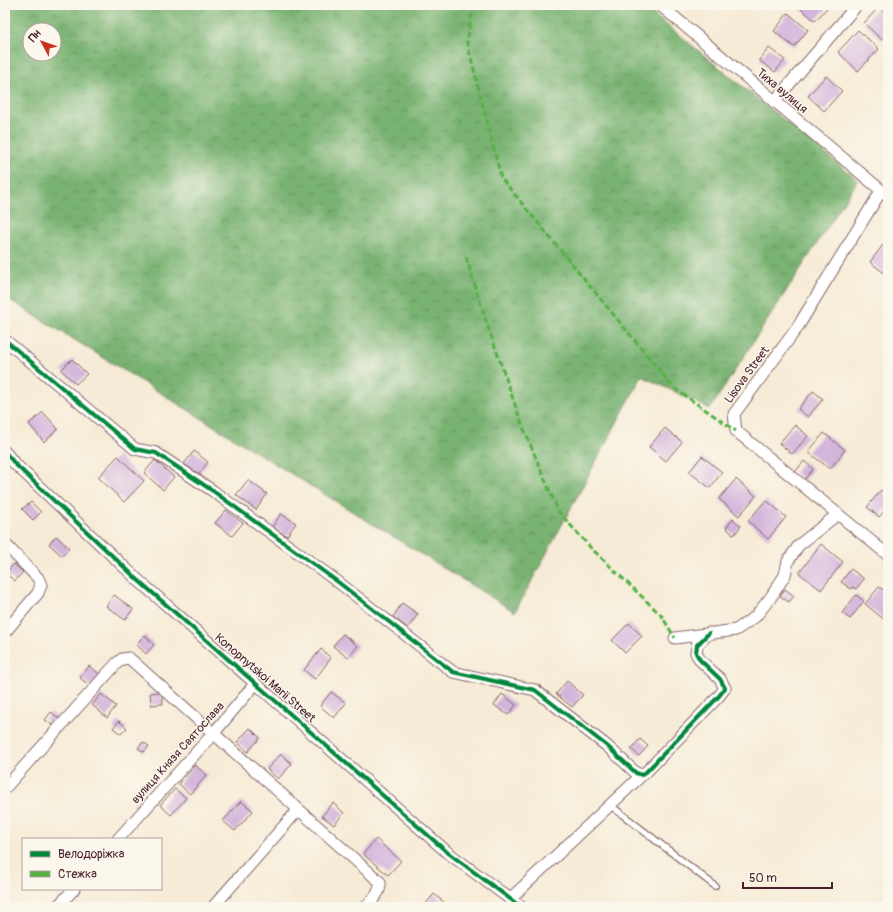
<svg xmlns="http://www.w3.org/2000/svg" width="893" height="912" viewBox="0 0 893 912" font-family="Pangolin,sans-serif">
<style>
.forest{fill:url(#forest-crowns);stroke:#62694e;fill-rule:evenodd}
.building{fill:#d3b4db}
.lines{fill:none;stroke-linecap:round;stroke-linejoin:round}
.service-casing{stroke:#866667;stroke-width:8}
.minor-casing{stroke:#866667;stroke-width:13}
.service{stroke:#fff;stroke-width:5.5}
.minor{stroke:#fff;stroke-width:11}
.quiet{stroke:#57b146;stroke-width:3;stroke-dasharray:6 3;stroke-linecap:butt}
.cycleway-casing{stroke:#fbf7ec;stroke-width:6}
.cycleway{stroke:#00873e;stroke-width:4}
.labels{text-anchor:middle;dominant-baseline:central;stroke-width:3;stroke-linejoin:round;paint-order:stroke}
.street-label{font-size:12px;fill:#4a1f2b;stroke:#fbf7ec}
</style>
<defs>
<pattern id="forest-crowns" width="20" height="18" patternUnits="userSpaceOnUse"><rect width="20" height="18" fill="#79b372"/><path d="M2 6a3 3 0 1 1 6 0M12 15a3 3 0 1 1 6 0" fill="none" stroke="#65915e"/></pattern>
</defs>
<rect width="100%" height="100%" fill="#fbf7ec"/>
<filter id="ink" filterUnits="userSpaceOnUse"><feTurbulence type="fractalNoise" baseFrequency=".025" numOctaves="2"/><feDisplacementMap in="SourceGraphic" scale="8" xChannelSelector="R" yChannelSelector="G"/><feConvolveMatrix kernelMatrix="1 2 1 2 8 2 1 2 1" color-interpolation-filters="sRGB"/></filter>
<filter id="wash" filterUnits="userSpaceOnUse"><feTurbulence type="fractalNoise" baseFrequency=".012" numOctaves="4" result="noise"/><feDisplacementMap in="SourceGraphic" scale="16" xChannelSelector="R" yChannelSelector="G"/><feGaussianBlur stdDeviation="0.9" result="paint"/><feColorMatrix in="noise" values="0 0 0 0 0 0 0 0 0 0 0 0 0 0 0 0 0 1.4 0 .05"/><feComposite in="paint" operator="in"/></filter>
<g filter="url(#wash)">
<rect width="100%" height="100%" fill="#f6ebd6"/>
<!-- forest -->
<path class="forest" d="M5,5H642L858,180L710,409L642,376L515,612L5,297ZM30,30H54V54H30Z"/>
<g id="blocks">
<!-- building -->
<path class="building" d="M803,5H826L828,7L815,21L800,8Z
M879,7L888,15V34L882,40L864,23Z
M788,13L808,30L794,47L774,31Z
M858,30L879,49L858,71L838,52Z
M769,48L785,60L775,72L759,60Z
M826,76L842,91L824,111L808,96Z
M883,245L888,249V276L870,262Z
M72,359L87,374L76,384L61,370Z
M813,391L823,399L808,417L798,409Z
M43,412L58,429L44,442L29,424Z
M795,425L808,436L792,454L779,443Z
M665,428L682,442L666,461L649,447Z
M824,433L845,450L830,469L808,452Z
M194,451L208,462L199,474L184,464Z
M118,456L144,481L124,502L98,477Z
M702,456L722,472L710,488L689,472Z
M155,460L174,477L163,490L144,473Z
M804,461L813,469L804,480L795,472Z
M736,479L756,496L739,516L719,499Z
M248,480L267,494L256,510L236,495Z
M881,490L888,496V507L879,517L867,507Z
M766,500L786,517L768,539L748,521Z
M31,502L41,512L33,520L22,509Z
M226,510L243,523L232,536L215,523Z
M281,514L296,523L287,536L272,527Z
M733,519L741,526L734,535L726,528Z
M56,536L69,548L62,556L49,544Z
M821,544L843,562L821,590L799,573Z
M14,564L23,572L15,581L5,573Z
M851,569L864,579L856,589L853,587L851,589L841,582Z
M879,587L888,593V619L886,621L865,604Z
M785,589L794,596L789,602L780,596Z
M114,595L133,609L125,620L106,606Z
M856,595L864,601L850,619L842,613Z
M402,603L418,614L408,628L393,617Z
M629,623L642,636L625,653L612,640Z
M343,634L358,646L348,658L333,646Z
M145,635L154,645L146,654L136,644Z
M321,649L331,658L315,679L304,670Z
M89,666L102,676L93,688L80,678Z
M567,681L583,695L572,707L556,694Z
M162,692L163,704L151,705L150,693Z
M331,692L346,703L334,718L320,706Z
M101,694L116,706L107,718L92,705Z
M502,694L516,705L508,715L494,705Z
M51,712L62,721L55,727L45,720Z
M119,721L127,728L121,734L113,728Z
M250,728L260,738L248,752L237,742Z
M640,739L648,746L639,756L631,749Z
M143,742L149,746L144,752L138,748Z
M281,754L292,764L278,779L267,769Z
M195,765L207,775L190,794L179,784Z
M175,789L186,798L171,815L160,805Z
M241,801L253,811L235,831L223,821Z
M333,803L344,813L334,825L322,816Z
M376,839L401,861L388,875L363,854Z
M434,894L447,905L445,907H423Z"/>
</g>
</g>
<g filter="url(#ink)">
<use href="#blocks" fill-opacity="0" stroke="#866667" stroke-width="1"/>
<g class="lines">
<!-- service casing -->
<g class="service-casing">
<path id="service" d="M610,805L715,886"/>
</g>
<!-- minor casing -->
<g class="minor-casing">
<path id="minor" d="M660,5L888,196
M774,102L857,5
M881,191L797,328L734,414L736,431L888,555
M5,340L135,449L156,453L213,491L338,582L453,672L535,690L607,746L636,773L642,775L646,772L719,696L725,688L720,679L700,660L696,653L697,645L709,633
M5,452L15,464L138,580L447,852L521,907
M5,544L38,578L41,585L38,593L5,632
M675,638L736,630L755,617L771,597L785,575L788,561L799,545L838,514
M5,788L117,663L122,659L129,658L380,882C381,893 373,899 366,907
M118,839L213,734L255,684
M510,899L642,775
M57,907L74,889
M213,907L298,810"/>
</g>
<!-- service -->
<use href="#service" class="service"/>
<!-- minor -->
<use href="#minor" class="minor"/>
<!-- quiet -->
<path class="quiet" d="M473,5L467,42L501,178L674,388L736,431
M466,257L485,318L521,422L558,511L590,547L661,615L675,638"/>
<!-- cycleway casing -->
<g class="cycleway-casing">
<path id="cycleway" d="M5,340L135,449L156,453L213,491L338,582L453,672L535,690L607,746L636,773L642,775L646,772L719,696L725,688L720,679L700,660L696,653L697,645L709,633
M5,452L15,464L138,580L447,852L521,907"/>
</g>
<!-- cycleway -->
<use href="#cycleway" class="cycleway"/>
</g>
</g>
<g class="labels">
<!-- street labels -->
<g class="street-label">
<text transform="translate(782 91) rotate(40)">Тиха вулиця</text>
<text transform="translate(747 375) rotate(-54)">Lisova Street</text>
<text transform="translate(265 678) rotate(41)">Konopnytskoi Marii Street</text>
<text transform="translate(178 753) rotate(-48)">вулиця Князя Святослава</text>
</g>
</g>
<!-- margin -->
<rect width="893" height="912" fill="none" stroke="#fbf7ec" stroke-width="20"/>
<!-- legend -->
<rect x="22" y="838" width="140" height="52" fill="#fbf7ec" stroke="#b4a19f"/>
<rect x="30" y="851" width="20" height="6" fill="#00873e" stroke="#b4a19f"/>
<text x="58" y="858" font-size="12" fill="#4a1f2b">Велодоріжка</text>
<rect x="30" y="871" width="20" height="6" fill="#57b146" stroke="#b4a19f"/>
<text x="58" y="878" font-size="12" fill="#4a1f2b">Стежка</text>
<!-- north arrow -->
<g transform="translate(42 42) rotate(311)"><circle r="19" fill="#fbf7ec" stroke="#b4a19f"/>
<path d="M0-3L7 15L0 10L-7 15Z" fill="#c8321e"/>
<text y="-6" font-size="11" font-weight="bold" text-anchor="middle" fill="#4a1f2b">Пн</text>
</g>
<!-- scale -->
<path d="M743 882v6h89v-6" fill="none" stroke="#4a1f2b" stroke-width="2"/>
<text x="749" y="882" font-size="12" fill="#4a1f2b" stroke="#fbf7ec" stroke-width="3" paint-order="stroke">50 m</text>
</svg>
